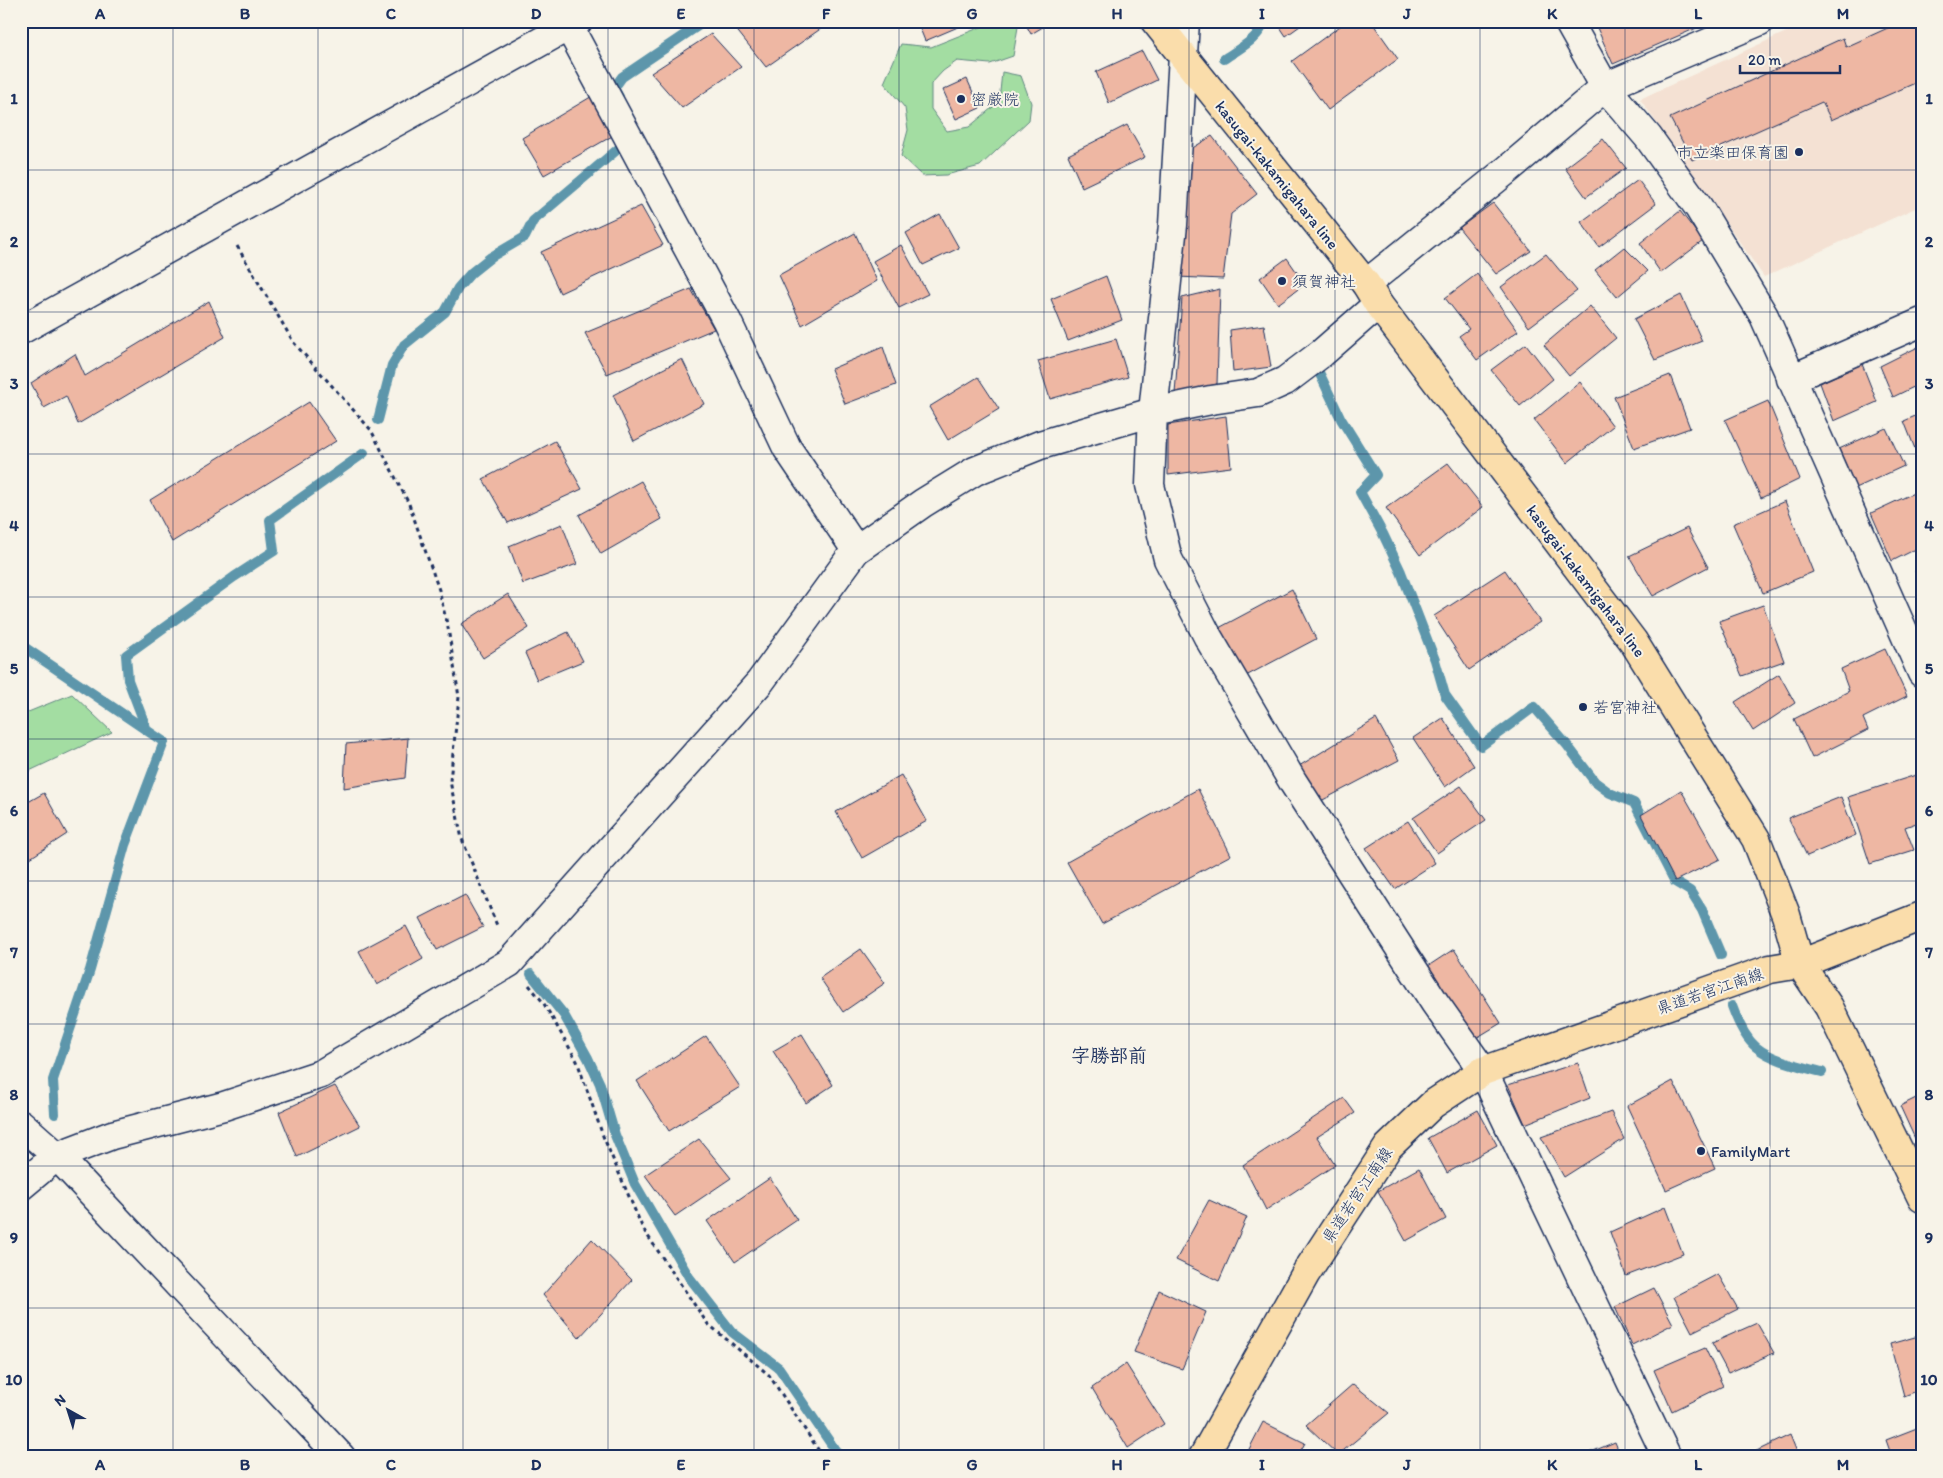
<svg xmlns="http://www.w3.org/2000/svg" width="1943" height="1478" viewBox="0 0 1943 1478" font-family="Itim,'Klee One',sans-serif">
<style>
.built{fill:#f4e1d3}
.green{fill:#a3dda2;stroke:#5f8680}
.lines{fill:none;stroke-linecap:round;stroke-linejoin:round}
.stream{stroke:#5d96ab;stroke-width:10}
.building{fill:#eeb7a3;stroke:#1b2f5e}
.minor-casing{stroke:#1b2f5e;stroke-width:31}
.major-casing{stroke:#1b2f5e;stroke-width:31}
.path{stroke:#1b2f5e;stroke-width:3;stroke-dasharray:4 4;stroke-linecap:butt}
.minor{stroke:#f7f3e8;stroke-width:28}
.major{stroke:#faddab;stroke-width:28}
.grid{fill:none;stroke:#1b2f5e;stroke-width:1;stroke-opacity:0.55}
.poi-dot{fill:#1b2f5e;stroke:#f7f3e8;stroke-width:2}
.labels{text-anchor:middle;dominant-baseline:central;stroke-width:4;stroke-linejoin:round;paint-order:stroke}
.poi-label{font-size:16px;fill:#1b2f5e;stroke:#f7f3e8;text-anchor:start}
.street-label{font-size:16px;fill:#1b2f5e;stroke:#f7f3e8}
.quarter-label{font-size:19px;font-weight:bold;fill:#1b2f5e;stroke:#f7f3e8}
.neatline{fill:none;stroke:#1b2f5e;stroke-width:2}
.grid-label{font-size:16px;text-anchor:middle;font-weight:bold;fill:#1b2f5e}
</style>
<rect width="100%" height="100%" fill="#f7f3e8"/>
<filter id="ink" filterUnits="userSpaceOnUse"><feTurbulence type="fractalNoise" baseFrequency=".02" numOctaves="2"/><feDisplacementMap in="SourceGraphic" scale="10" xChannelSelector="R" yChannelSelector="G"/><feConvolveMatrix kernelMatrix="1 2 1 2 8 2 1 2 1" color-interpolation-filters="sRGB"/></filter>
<g filter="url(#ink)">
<!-- built -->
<path class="built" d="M1830,21H1922V205L1764,277L1640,99L1799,26Z"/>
<!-- green -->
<path class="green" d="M996,21H1014L1018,27L1013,56L990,64L957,61L943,71L931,84V109L947,131L969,127L999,102L1002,72L1021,76L1031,103L1029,120L980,166L946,175L922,176L901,156L908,130L905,108L884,83L901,44L931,47Z
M72,694L112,732L23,774L21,772V715Z"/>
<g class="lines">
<!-- stream -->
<path class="stream" d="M1224,59C1237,50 1261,38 1264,21
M619,97L614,88L622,77L705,21
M1318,370L1341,419L1376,475L1360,492L1383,534L1401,572L1435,660L1445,695L1481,746L1534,707L1567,745L1595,782L1610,793L1634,803L1675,882L1690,891L1702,910L1721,955
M378,420L392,365L404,345L445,312L458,288L471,273L491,257L525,237L533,221L618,149
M21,645L164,742L125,845L90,970L53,1080L55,1114
M147,730L128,680L126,655L234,577L274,551L270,520L364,453
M531,974L564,1015L588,1058L600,1084L615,1135L635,1184L689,1277L732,1332L779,1368L840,1457
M1732,1006C1737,1020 1744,1037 1756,1047C1773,1061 1800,1066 1822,1072"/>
</g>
<!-- building -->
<path class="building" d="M734,21H828L829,23L766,67L731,23Z
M917,21H972L925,41Z
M1024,21H1053L1031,34Z
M1276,21H1307L1286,36Z
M1347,21H1371L1398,59L1328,110L1292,61Z
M1594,21H1713L1613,64Z
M1903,21H1922V80L1831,120L1822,102L1692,160L1670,118L1843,38L1846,47Z
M711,34L741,67L682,108L651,73Z
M1142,51L1157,80L1109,103L1096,72Z
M967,79L980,108L956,119L943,90Z
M594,95L614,135L544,175L522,138Z
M1127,125L1145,157L1082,187L1068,155Z
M1212,136L1257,194L1231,214L1223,279L1177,277L1191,149Z
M1603,139L1626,168L1586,197L1565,168Z
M1638,180L1656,204L1599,247L1581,222Z
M1493,203L1531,251L1496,274L1459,228Z
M641,206L663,245L560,293L541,252Z
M1680,211L1703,241L1661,273L1640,243Z
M940,214L959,248L923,265L906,233Z
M855,233L877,281L802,325L779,275Z
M901,245L928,294L899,308L873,261Z
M1624,247L1648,271L1617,297L1595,270Z
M1546,254L1577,291L1529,327L1501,287Z
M1287,258L1305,284L1278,304L1260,278Z
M1477,274L1518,331L1477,360L1459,336L1469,329L1445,298Z
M1106,276L1122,320L1068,341L1051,299Z
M691,289L714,329L607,374L585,333Z
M1220,289L1217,384L1175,394L1182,298Z
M1681,295L1702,341L1655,360L1634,319Z
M209,301L225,337L78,424L66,396L44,408L31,383L75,354L85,376Z
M1590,306L1616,338L1569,376L1544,345Z
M1264,325L1271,367L1233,372L1230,330Z
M1116,339L1128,377L1050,399L1038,361Z
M1526,344L1553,379L1520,406L1491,370Z
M1922,345V383L1893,397L1880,366Z
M883,347L896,385L845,404L831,369Z
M682,359L704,404L634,441L613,395Z
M1862,364L1877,402L1834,421L1820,383Z
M1670,375L1690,428L1634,448L1614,397Z
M978,377L999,409L948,440L929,407Z
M1580,382L1613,426L1567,463L1534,420Z
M1768,401L1800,479L1761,498L1725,420Z
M309,402L336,441L172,542L150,500Z
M1922,413V458L1919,459L1904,421Z
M1226,416L1231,467L1168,475V425Z
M1886,428L1904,466L1856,488L1839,449Z
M555,441L582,489L508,523L483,479Z
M1448,463L1483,507L1420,555L1386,508Z
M641,481L662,519L601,554L579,515Z
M1918,491L1922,501V546L1892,561L1871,513Z
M1785,501L1813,572L1763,593L1733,524Z
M562,524L577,564L523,584L509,546Z
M1687,528L1708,567L1653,596L1629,556Z
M1922,567V590L1915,571Z
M1505,570L1540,622L1469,670L1434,616Z
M1292,589L1316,639L1244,677L1217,629Z
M508,594L529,628L483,658L461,624Z
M1763,605L1784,661L1742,676L1719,621Z
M568,632L583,661L537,680L525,653Z
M1885,649L1907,696L1863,718L1868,730L1812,758L1794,719L1849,691L1841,669Z
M1779,674L1795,703L1753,731L1735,702Z
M1443,718L1474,766L1445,787L1413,738Z
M1376,719L1399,760L1319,802L1299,766Z
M408,738L405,778L344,788L346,744Z
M1922,773V821L1905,827L1914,850L1870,864L1848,797Z
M901,775L927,821L862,858L836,812Z
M1461,786L1486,820L1437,853L1413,818Z
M1198,789L1231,855L1102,924L1067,862Z
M1681,790L1720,859L1675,881L1641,815Z
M44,793L67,834L21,864V806Z
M1841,797L1856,835L1807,856L1788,818Z
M1408,821L1435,863L1395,889L1366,848Z
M465,895L483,927L437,950L420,918Z
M406,926L423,959L377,985L359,951Z
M861,949L885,983L843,1012L820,978Z
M1454,949L1501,1023L1473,1040L1425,968Z
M802,1034L833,1085L806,1103L773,1051Z
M706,1036L740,1087L669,1131L637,1081Z
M1578,1063L1590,1098L1525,1124L1508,1085Z
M1673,1081L1715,1168L1666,1190L1627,1106Z
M335,1086L360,1126L297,1157L279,1112Z
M1922,1095V1154L1900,1106Z
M1344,1098L1355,1113L1317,1137L1335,1165L1266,1210L1243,1165Z
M1478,1110L1497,1145L1447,1173L1428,1138Z
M1611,1112L1624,1139L1564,1177L1541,1137Z
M699,1139L731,1178L675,1216L645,1175Z
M1419,1168L1446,1219L1406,1241L1378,1191Z
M770,1178L797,1220L735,1262L707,1221Z
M1209,1200L1247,1217L1219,1281L1176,1260Z
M1665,1207L1683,1254L1626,1276L1610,1232Z
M592,1239L632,1280L579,1338L543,1295Z
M1718,1274L1738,1309L1692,1332L1674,1297Z
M1654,1288L1673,1324L1632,1345L1615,1307Z
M1159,1290L1206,1312L1182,1369L1134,1352Z
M1757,1323L1774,1353L1728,1373L1712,1343Z
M1922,1335V1389L1904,1396L1890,1344Z
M1705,1348L1723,1386L1672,1411L1654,1370Z
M1126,1364L1164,1424L1128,1448L1092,1388Z
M1353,1384L1389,1413L1338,1455L1306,1425Z
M1263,1422L1305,1443L1297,1457H1245Z
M1922,1426V1457H1892L1886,1440Z
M1790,1435L1799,1457H1744Z
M1615,1442L1621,1457H1579Z"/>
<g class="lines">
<!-- minor casing -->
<g class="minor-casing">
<path id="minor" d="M566,21L727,321L787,448L856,550
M1185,21L1173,225L1153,412L1150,485L1168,559L1208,637L1293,782L1435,1003L1483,1071L1667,1457
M1568,21L1605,87L1648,137L1699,208L1764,316L1922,673
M1366,284L1507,170L1605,87L1760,21
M21,330L578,21
M1791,379L1922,322
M21,1124L57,1156L341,1457
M21,1186L57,1156L112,1135L224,1106L321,1074L509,963L760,682L856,550L923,503L975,471L1040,445L1153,412L1211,400L1258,393L1285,381L1322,353L1378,304"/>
</g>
<!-- major casing -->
<g class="major-casing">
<path id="major" d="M1155,21L1366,284L1378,304L1633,641L1756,839L1786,915L1800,964L1829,1007L1922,1198
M1203,1457L1306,1273L1388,1147L1433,1104L1483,1071L1770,969L1800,964L1922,916"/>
</g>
<!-- path -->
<path class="path" d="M237,246L294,343L371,430L409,504L439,590L448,628L459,697L450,781L462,839L498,928
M529,985L543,1002L577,1061L603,1136L643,1229L707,1323L769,1375L823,1457"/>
<!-- minor -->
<use href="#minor" class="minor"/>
<!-- major -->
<use href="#major" class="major"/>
</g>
</g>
<!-- grid -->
<path class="grid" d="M173,21V1457M318,21V1457M463,21V1457M608,21V1457M754,21V1457M899,21V1457M1044,21V1457M1189,21V1457M1335,21V1457M1480,21V1457M1625,21V1457M1770,21V1457M21,170H1922M21,312H1922M21,454H1922M21,597H1922M21,739H1922M21,881H1922M21,1024H1922M21,1166H1922M21,1308H1922"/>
<!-- markers -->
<g class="poi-dot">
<circle cx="961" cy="99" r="5"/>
<circle cx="1799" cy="152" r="5"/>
<circle cx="1282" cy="281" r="5"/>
<circle cx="1583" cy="707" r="5"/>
<circle cx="1701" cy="1151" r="5"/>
</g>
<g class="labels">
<!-- poi labels -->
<g class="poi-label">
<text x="971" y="99">密厳院</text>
<text x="1789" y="152" text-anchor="end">市立楽田保育園</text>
<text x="1292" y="281">須賀神社</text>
<text x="1593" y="707">若宮神社</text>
<text x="1711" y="1151">FamilyMart</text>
</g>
<!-- street labels -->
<g class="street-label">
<text transform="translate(1277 175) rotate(51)">kasugai-kakamigahara line</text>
<text transform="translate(1586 581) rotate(53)">kasugai-kakamigahara line</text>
<text transform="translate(1710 991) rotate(-19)">県道若宮江南線</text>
<text transform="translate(1357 1195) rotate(-56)">県道若宮江南線</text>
</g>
<!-- quarter labels -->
<g class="quarter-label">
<text x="1109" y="1055">字勝部前</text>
</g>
</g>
<!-- margin -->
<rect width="1943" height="1478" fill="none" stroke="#f7f3e8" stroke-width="55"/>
<!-- north arrow -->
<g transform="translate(68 1410) rotate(321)" stroke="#f7f3e8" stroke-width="4" paint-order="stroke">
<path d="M0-4L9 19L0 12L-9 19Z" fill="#1b2f5e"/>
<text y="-8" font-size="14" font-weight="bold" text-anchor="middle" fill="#1b2f5e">N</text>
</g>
<!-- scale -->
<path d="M1740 65v8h100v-8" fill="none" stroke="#1b2f5e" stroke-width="2.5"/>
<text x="1748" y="65" font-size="15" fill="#1b2f5e" stroke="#f7f3e8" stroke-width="4" paint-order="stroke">20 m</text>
<rect x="28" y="28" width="1888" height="1422" class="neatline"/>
<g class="grid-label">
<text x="100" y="19">A</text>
<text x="245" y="19">B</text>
<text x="391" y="19">C</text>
<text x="536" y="19">D</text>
<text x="681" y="19">E</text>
<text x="826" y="19">F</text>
<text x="972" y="19">G</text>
<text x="1117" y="19">H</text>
<text x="1262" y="19">I</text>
<text x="1407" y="19">J</text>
<text x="1552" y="19">K</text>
<text x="1698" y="19">L</text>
<text x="1843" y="19">M</text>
<text x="14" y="104">1</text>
<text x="1929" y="104">1</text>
<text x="14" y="247">2</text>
<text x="1929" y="247">2</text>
<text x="14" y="389">3</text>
<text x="1929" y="389">3</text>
<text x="14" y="531">4</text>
<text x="1929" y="531">4</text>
<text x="14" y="674">5</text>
<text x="1929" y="674">5</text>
<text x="14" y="816">6</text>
<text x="1929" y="816">6</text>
<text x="14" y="958">7</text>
<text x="1929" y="958">7</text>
<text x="14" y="1100">8</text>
<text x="1929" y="1100">8</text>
<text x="14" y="1243">9</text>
<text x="1929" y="1243">9</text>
<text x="14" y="1385">10</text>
<text x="1929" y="1385">10</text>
<text x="100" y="1470">A</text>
<text x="245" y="1470">B</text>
<text x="391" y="1470">C</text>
<text x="536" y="1470">D</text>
<text x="681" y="1470">E</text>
<text x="826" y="1470">F</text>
<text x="972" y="1470">G</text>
<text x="1117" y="1470">H</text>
<text x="1262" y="1470">I</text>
<text x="1407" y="1470">J</text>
<text x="1552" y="1470">K</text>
<text x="1698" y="1470">L</text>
<text x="1843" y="1470">M</text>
</g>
</svg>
